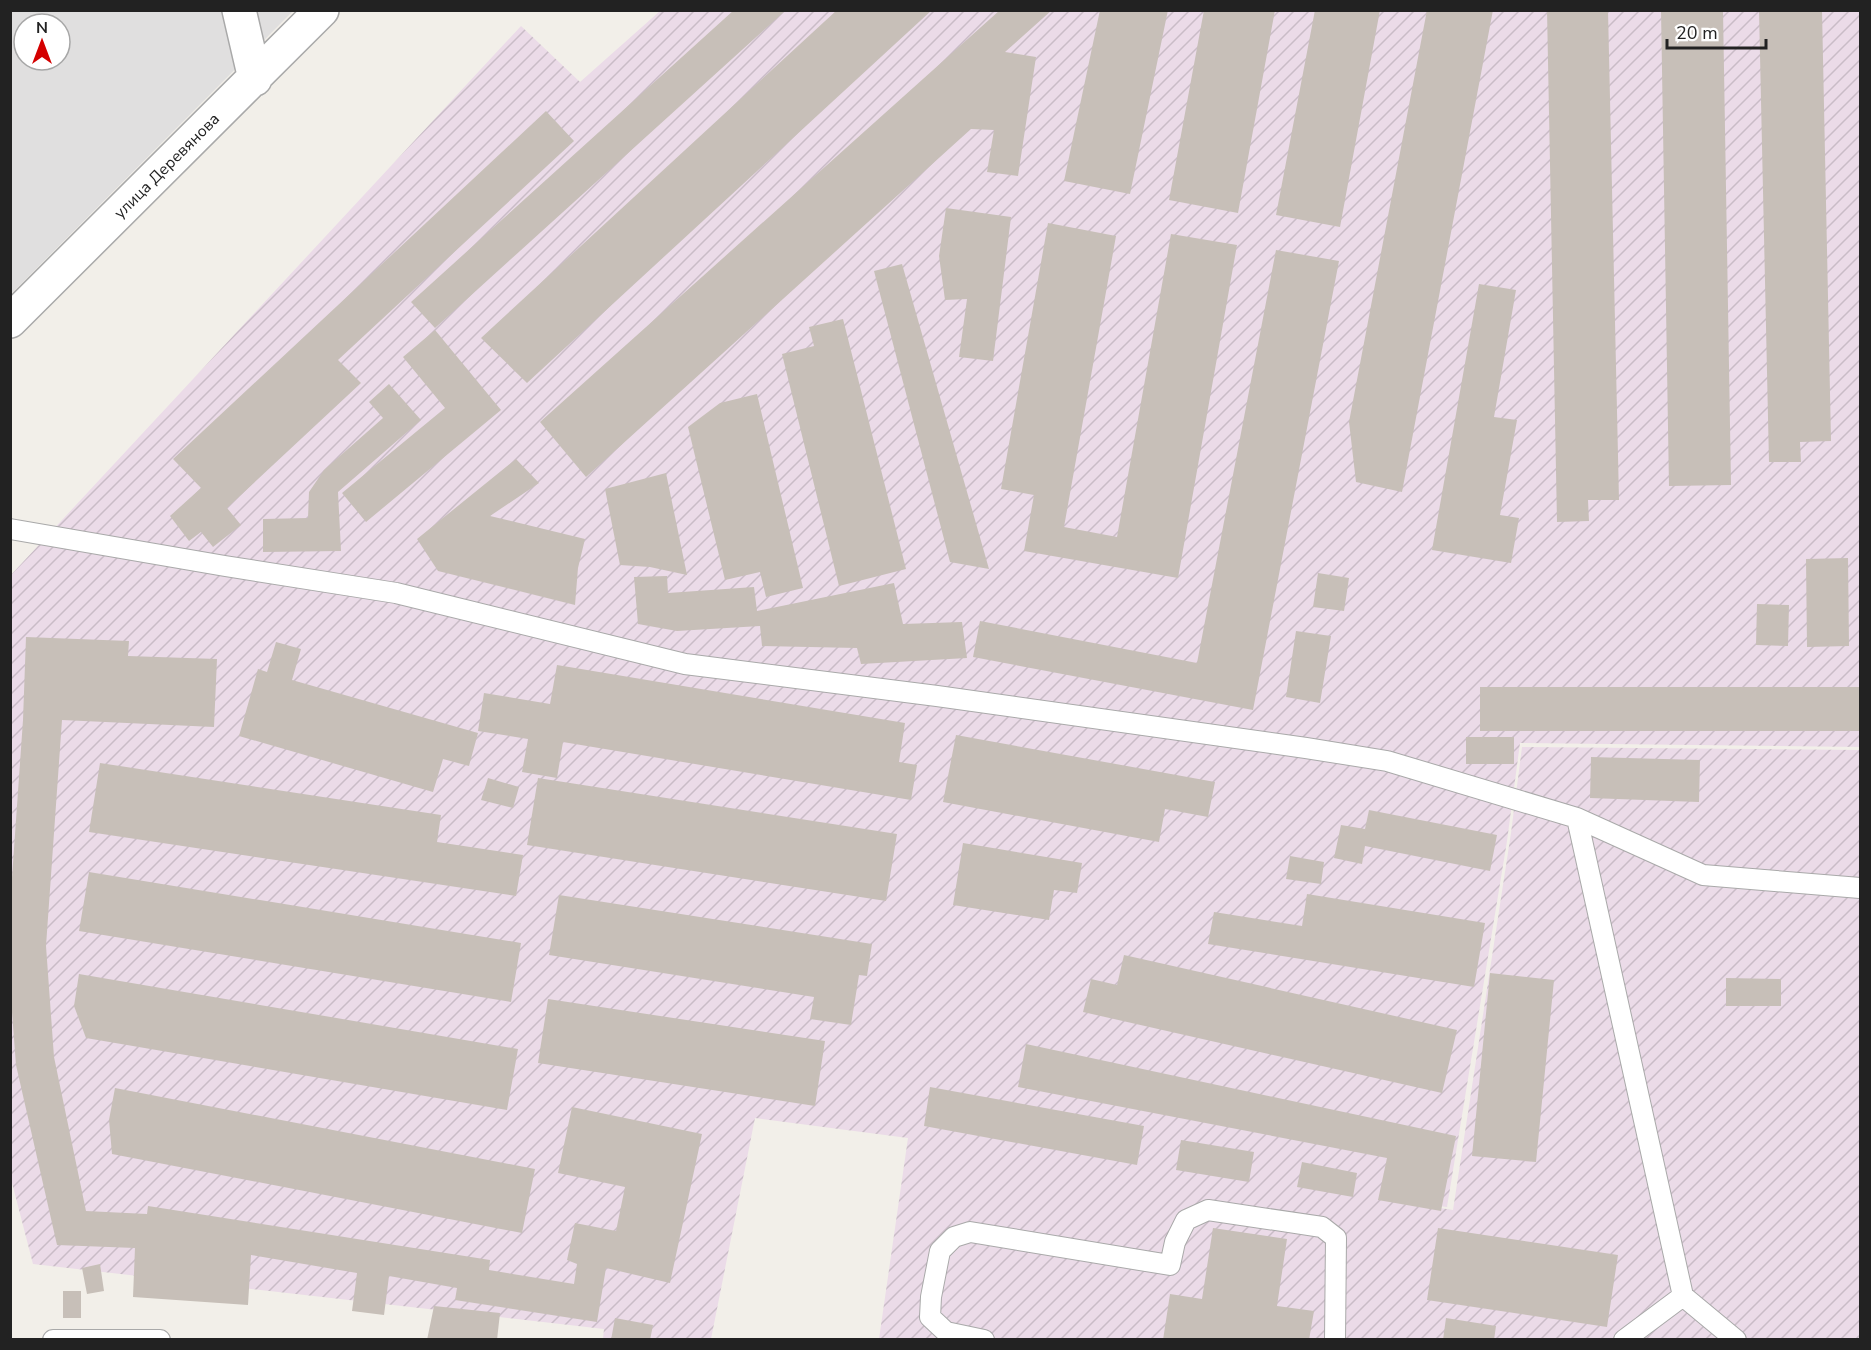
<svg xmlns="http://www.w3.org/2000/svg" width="1871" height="1350" viewBox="0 0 1871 1350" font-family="'Nunito Sans',sans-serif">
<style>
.residential{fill:#e0dfdf;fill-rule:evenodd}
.industrial{fill:url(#industrial-furrows)}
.building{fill:#c7bfb8}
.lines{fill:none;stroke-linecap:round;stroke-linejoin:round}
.service-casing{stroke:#a9a9a9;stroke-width:22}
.minor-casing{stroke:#a9a9a9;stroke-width:36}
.service{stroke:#fff;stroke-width:20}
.minor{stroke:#fff;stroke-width:33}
.labels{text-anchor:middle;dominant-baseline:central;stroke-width:5;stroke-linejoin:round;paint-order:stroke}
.street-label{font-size:16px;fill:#222;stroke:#fff}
</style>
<defs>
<pattern id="industrial-furrows" width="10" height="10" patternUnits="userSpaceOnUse" patternTransform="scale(1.5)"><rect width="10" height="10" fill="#ebdbe8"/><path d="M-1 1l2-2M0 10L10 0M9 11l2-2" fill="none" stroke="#c9bcc7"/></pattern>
</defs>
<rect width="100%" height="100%" fill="#f2efe9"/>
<!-- residential -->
<path class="residential" d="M11,11H293L11,294ZM24,24H60V60H24Z"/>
<!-- industrial -->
<path class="industrial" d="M660,11H1860V747L1520,743L1507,841L1447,1207L1382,1199L1453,1210L1511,833L1522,747L1860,750V1339H879L908,1138L755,1118L711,1339H603L604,1329L33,1264L10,1175V576L521,26L580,82Z"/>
<!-- building -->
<path class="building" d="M734,10H786L435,328L411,302Z
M837,10H932L527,383L481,338Z
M1000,10H1052L1005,52L1036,57L1018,176L987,172L994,130L971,129L586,477L540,422Z
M1100,10H1168L1130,194L1064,181Z
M1204,10H1275L1238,213L1169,200Z
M1315,10H1380L1340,227L1276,215Z
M1427,10H1493L1402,492L1356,482L1349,422Z
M1547,10H1608L1619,500H1588L1589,521L1557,522Z
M1661,10H1723L1731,485L1669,486Z
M1759,10H1822L1831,441L1800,442L1801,462H1769Z
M546,111L574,141L338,360L361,383L227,508L241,525L213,547L201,532L189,541L170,516L201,488L173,459Z
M946,208L1011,217L993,361L959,357L967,299L945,300L939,256Z
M1048,223L1116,236L1064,527L1117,537L1171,234L1237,245L1178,578L1024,551L1034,495L1001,489Z
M1276,250L1339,261L1253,710L973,657L980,621L1197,663Z
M902,264L989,569L950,562L874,271Z
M1479,284L1516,290L1494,417L1517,420L1500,515L1519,518L1511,563L1432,550Z
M843,319L906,569L839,586L782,354L814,346L809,327Z
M435,330L501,410L366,522L342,493L445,408L403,357Z
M389,384L421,420L338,492L341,551L263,552V519L308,518L309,492L324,470L383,418L369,402Z
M757,394L803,588L766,597L760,572L725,580L688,427L720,403Z
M516,459L539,483L490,516L585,539L578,568L575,605L438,571L417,539Z
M666,473L687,575L650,567L620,565L605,489Z
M1848,558L1849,646L1807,647L1806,559Z
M1318,573L1349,578L1344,611L1313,607Z
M667,576L668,593L754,587L757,611L894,583L903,624L962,622L967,658L861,664L857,648L762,646L760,626L677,631L638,624L634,577Z
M1757,604L1789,605L1788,646L1756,645Z
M1296,631L1331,636L1320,703L1286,697Z
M26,637L129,641L128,656L217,659L214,727L62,720L46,946L54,1057L86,1211L147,1214L148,1206L490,1260L489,1270L574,1284L577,1264L567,1260L575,1223L616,1231L625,1187L558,1173L572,1107L702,1134L670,1283L606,1268L597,1322L455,1300L457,1288L389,1276L384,1315L352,1311L357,1273L251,1255L248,1305L133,1297L135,1248L57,1245L16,1065L10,986V906L23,720Z
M276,642L301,649L292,680L478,733L469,766L443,759L433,792L239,736L258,669L267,672Z
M557,665L905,723L899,762L917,765L911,800L563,742L557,778L522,772L528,739L478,731L484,693L550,704Z
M1480,687H1860V731H1480Z
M956,735L1215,782L1208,817L1165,809L1159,842L943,802Z
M1466,737H1514V764H1466Z
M1591,757L1700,760L1699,802L1590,798Z
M100,763L441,815L437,842L523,855L516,896L89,832Z
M488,778L519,787L513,808L481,800Z
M538,778L897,834L886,901L527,845Z
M1369,810L1497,835L1490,871L1365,846L1362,864L1334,858L1341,825L1365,829Z
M963,843L1082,863L1077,893L1054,890L1049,920L953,905Z
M1290,856L1324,862L1321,884L1286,879Z
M89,872L521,943L511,1002L79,931Z
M1307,894L1485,923L1474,987L1208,944L1214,912L1302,926Z
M559,895L872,944L867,976L859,975L851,1025L810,1019L814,997L549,955Z
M1124,955L1457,1030L1442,1093L1083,1012L1091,979L1117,985Z
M1490,973L1554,980L1536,1162L1472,1156Z
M79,974L518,1049L507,1110L86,1038L74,1006Z
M1726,978L1781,979V1006H1726Z
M548,999L825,1041L815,1106L538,1063Z
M1026,1044L1456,1136L1441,1211L1378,1200L1387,1158L1018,1087Z
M930,1087L1144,1126L1137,1165L924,1126Z
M115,1088L535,1169L522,1233L112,1154L109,1120Z
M1181,1140L1254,1152L1249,1182L1176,1170Z
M1302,1162L1357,1173L1353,1197L1297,1187Z
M1213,1228L1287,1239L1277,1306L1314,1311L1309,1340H1163L1170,1294L1202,1299Z
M1438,1228L1618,1255L1607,1327L1427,1300Z
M100,1264L104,1291L87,1294L82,1268Z
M63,1291H81V1318H63Z
M434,1306L500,1313L497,1340H427Z
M615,1318L653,1325L650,1340H611Z
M1446,1318L1496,1326L1494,1340H1443Z"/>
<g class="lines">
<!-- service casing -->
<g class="service-casing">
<path id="service" d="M10,529L225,566L396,593L685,664L937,696L1306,748L1387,761L1577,818L1703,875L1860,888
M1577,818L1683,1296L1736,1340
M53,1340H160
M984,1340L946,1332L930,1317L931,1297L940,1251L954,1237L970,1232L1170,1265L1175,1242L1186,1220L1208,1210L1322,1227L1336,1238L1335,1340
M1624,1340L1683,1296"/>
</g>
<!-- minor casing -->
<g class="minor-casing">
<path id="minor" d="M239,10L255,79
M10,321L322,10"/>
</g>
<!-- service -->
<use href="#service" class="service"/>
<!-- minor -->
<use href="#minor" class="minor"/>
</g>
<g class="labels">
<!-- street labels -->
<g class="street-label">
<text transform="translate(167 166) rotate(-45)">улица Деревянова</text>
</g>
</g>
<!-- border -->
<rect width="1871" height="1350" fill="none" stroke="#222222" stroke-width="24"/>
<!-- north arrow -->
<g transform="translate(42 42)"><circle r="28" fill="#ffffff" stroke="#a7a7a7" stroke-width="1.5"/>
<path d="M0-4.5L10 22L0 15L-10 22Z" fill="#d40000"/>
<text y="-9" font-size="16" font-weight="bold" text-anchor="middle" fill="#222222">N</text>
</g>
<!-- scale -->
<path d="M1667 39v9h99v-9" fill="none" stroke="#222222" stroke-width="3"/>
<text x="1676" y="39" font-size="18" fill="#222222" stroke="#ffffff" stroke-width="4.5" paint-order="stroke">20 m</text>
</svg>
